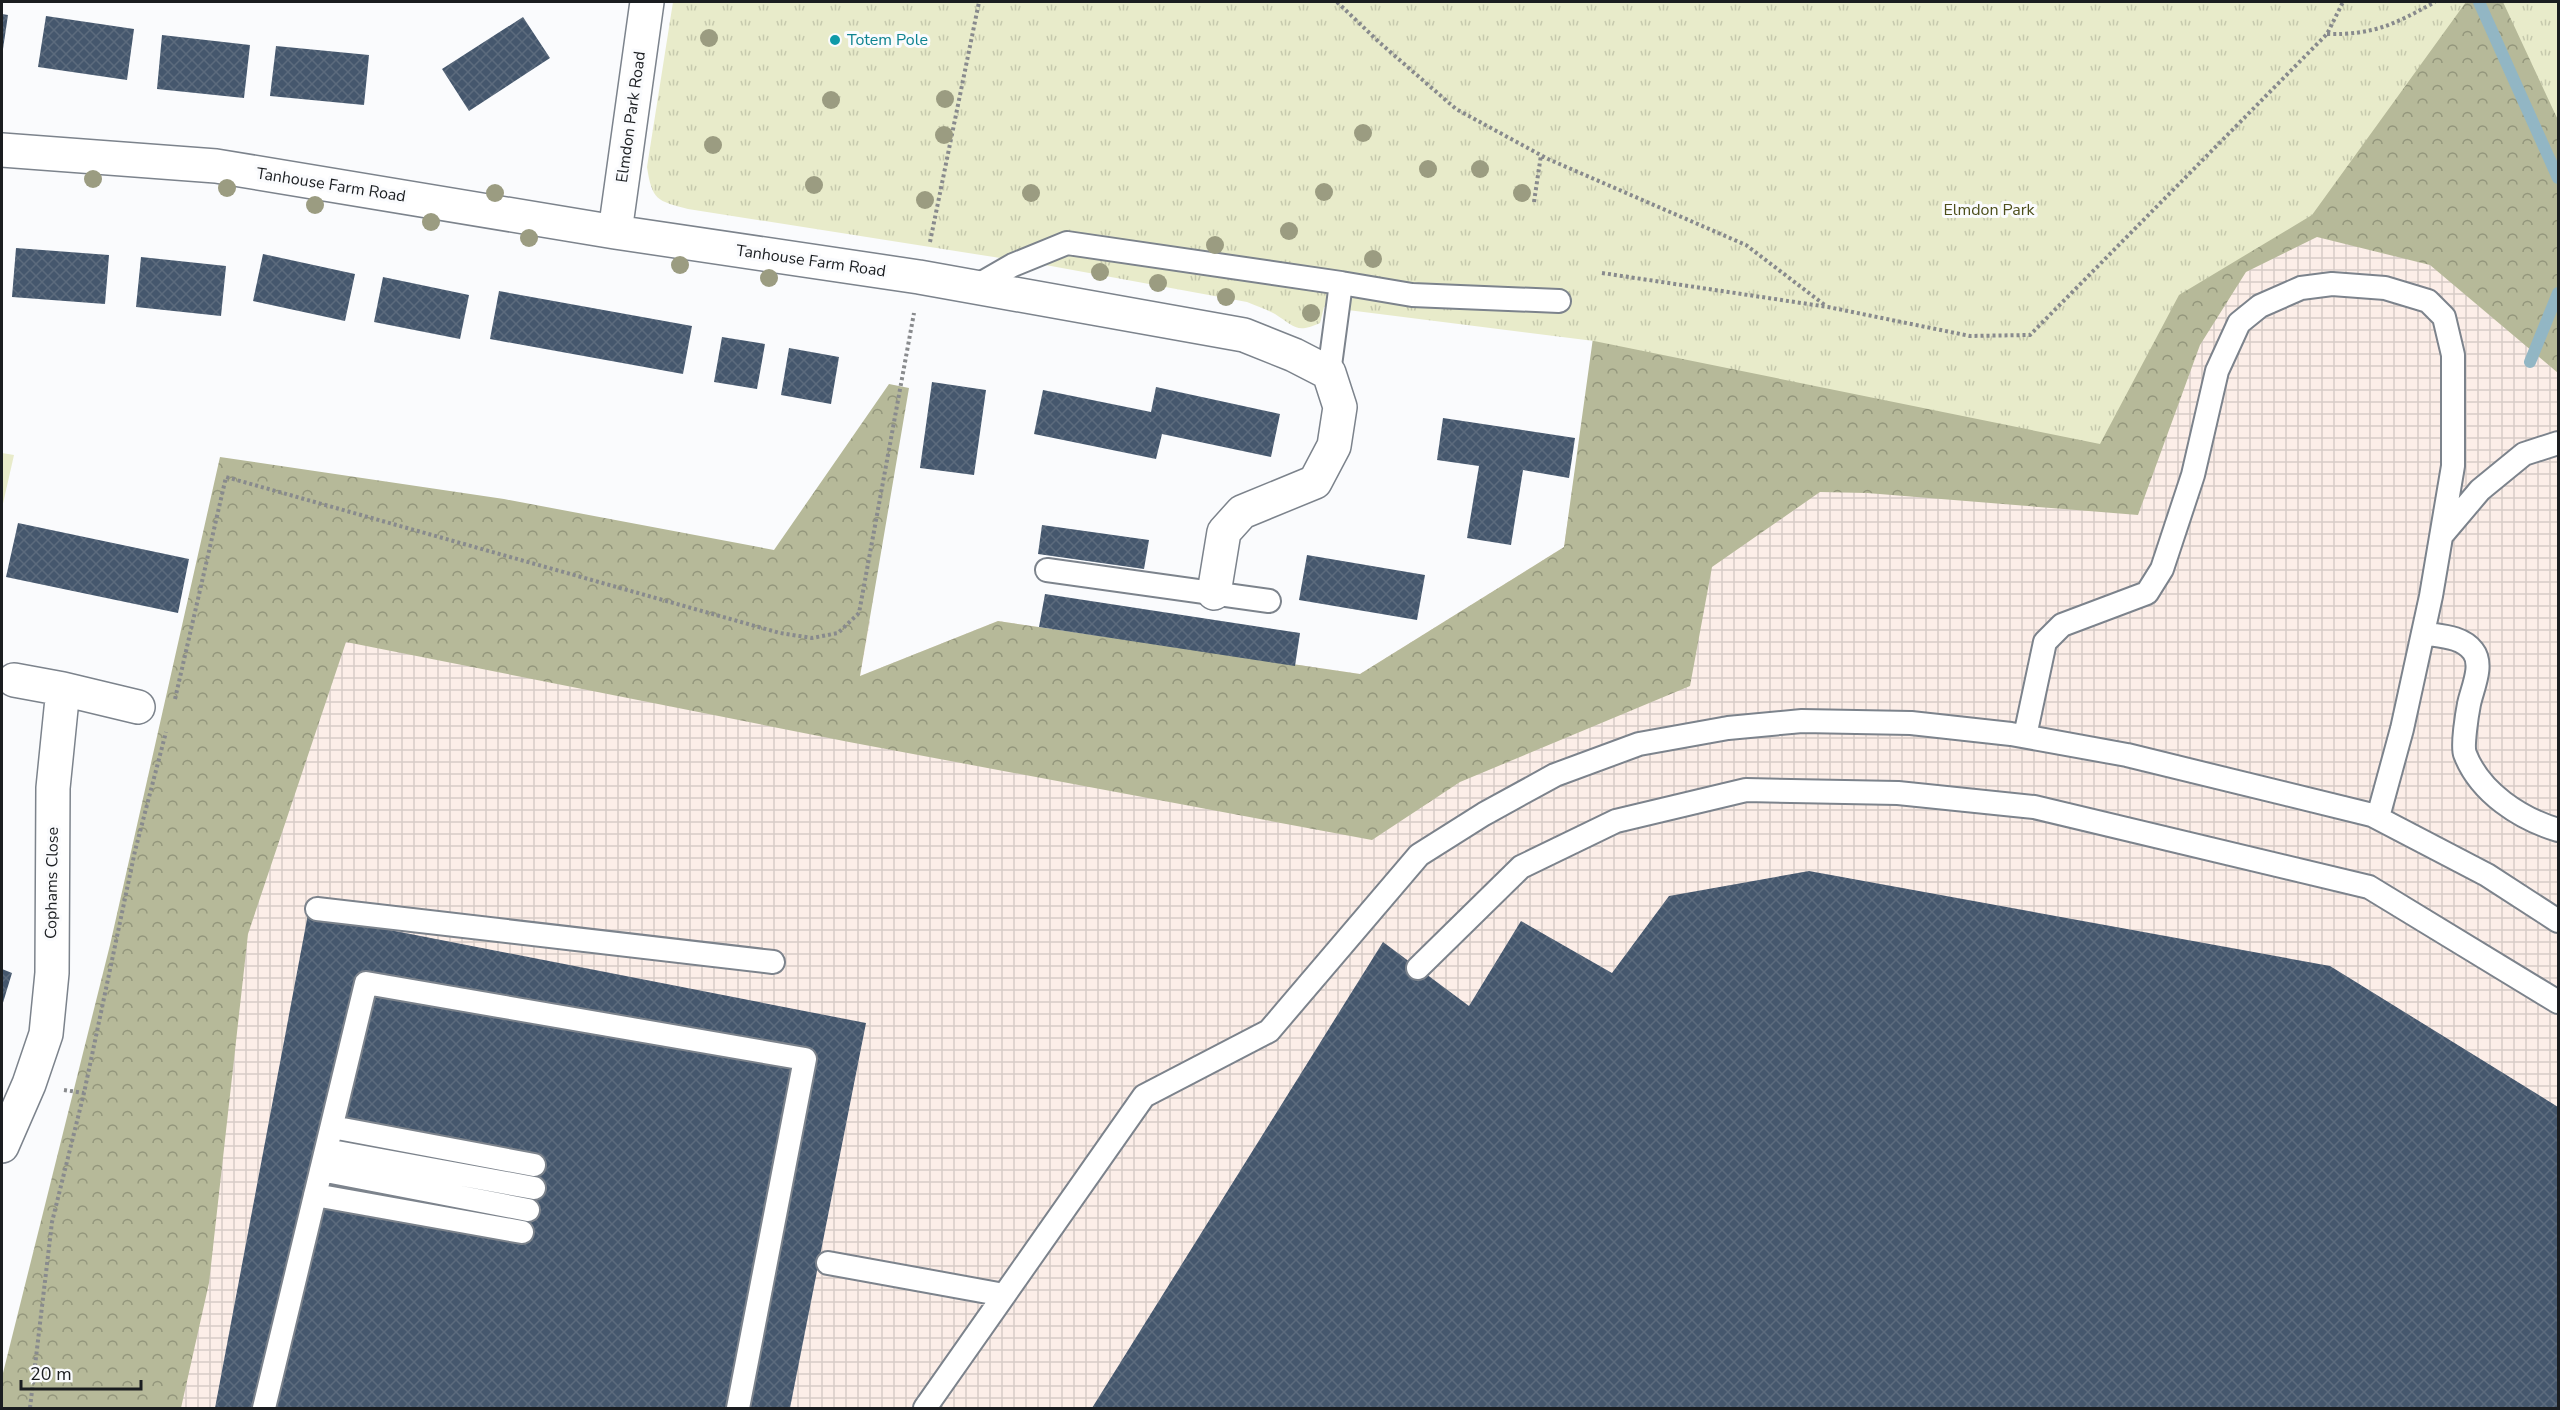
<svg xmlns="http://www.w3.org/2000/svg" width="2560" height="1410" viewBox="0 0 2560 1410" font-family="'Nunito Sans',sans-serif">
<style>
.industrial{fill:url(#industrial-grid)}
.grass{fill:#e8ebca}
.forest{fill:url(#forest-crowns)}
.park{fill:url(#park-tufts)}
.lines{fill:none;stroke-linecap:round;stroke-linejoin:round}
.stream{stroke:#92b6c4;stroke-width:12}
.building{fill:url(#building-cross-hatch)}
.lane-casing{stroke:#7c838c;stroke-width:26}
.street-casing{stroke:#7c838c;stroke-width:36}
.path{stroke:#888a8d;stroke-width:4;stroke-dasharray:3 3;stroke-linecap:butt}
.lane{stroke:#fff;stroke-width:22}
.street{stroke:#fff;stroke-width:33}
.tree{fill:#9b9c81}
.culture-dot{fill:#0f9aa8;stroke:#fafbfd;stroke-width:2}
.labels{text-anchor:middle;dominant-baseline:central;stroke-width:6;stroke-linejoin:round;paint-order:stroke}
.culture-label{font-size:16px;fill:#0d838f;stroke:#fafbfd;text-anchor:start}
.street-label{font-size:16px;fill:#1a1d20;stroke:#fafbfd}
.park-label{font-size:16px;fill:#4d4f1b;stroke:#fafbfd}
</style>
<defs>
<pattern id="industrial-grid" width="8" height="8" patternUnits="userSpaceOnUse" patternTransform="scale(1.5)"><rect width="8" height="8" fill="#fceee8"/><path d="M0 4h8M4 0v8" fill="none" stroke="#d7ccc7"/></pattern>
<pattern id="forest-crowns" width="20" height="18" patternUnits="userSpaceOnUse" patternTransform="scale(1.5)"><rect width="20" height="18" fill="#b6b999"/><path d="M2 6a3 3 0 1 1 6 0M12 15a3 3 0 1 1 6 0" fill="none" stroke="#93967c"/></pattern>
<pattern id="park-tufts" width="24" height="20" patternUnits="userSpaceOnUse" patternTransform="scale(1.5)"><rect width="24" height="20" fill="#e8ebca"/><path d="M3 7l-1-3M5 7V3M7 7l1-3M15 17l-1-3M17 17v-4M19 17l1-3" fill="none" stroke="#c6c9ad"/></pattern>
<pattern id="building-cross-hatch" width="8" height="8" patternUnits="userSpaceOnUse" patternTransform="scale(1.5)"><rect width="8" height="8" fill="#45576d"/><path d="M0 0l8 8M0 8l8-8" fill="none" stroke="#5c6b7d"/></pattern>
</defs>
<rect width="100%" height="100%" fill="#fafbfd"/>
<!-- industrial -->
<path class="industrial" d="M2558,120V1408H34L232,486L843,644L870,621L860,676L998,621L1360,674L1564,547L1594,341L2179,295Z"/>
<!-- grass -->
<path class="grass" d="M2,453L14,455L2,508Z"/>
<!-- forest -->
<path class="forest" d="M2264,2H2558V373L2430,265L2317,237L2246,272L2200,345L2138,515L1867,493L1820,492L1712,567L1690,686L1460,782L1372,840L849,742L346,642L248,934L209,1283L181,1408H2V1377L110,945L220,457L504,499L774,550L889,384L909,388L860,676L998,621L1360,674L1564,547L1602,273Z"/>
<!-- park -->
<path class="park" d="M673,2H2466L2312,215L2179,295L2100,444L1594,341L1324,307L1320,323C1296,334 1294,326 1275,314C1266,309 1256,306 1247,302L1051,266L688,209C657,201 652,200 647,167Z
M2503,2H2558V120Z"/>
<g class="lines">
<!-- stream -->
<path class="stream" d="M2479,2L2558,178
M2530,362L2558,293"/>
</g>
<!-- building -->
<path class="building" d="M2,14L8,15L3,49H2Z
M46,16L134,29L127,80L38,67Z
M523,17L550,58L469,111L442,69Z
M162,35L250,45L244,98L157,89Z
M276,46L369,55L364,105L270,96Z
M16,248L109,255L105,304L12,297Z
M263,254L355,274L345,321L253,301Z
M141,257L226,266L221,316L136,307Z
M383,277L469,295L460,339L374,322Z
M499,291L692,326L683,374L490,339Z
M722,337L765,344L757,389L714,382Z
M789,348L839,357L831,404L781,395Z
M932,382L986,390L974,475L920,468Z
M1156,387L1280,414L1271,457L1162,434L1156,459L1034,434L1043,390L1151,412Z
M1443,418L1575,438L1569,478L1523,470L1511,545L1467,538L1479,466L1437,460Z
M18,523L189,559L178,613L6,577Z
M1042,525L1149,540L1144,569L1038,554Z
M1307,555L1425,575L1417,620L1299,600Z
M1045,594L1300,633L1295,666L1039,627Z
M1809,871L2330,966L2558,1107V1408H1092L1383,942L1469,1006L1521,921L1612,973L1669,896Z
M308,914L866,1023L790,1408H215Z
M2,969L12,973L2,1006Z"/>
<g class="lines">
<!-- lane casing -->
<g class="lane-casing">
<path id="lane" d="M1341,283L1412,295L1559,301
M973,288L1013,265L1067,243L1341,283L1329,373
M2442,535L2480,490L2524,454L2558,443
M1047,570L1269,601
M2423,633C2439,636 2462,636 2473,651C2484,665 2472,689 2469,704C2467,714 2462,746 2465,754C2480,793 2521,819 2558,830
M2025,736L2045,642L2062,625L2147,593L2162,569L2193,475L2217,371L2239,323L2260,306L2301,288L2332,284L2385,288L2428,301L2444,317L2453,355V466L2431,596L2402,729L2378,817
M317,909L773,962
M1418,968L1521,867L1616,821L1746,790L1898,793L2034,807L2369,887L2558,1002
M332,1127L534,1165
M326,1150L534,1188
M321,1170L528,1210
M315,1195L522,1232
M828,1263L1004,1295
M264,1408L366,983L805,1059L738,1408
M925,1408L1144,1096L1269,1031L1419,855L1484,814L1555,775L1639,744L1728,728L1802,721L1911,723L2011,734L2127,755L2372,815L2487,875L2558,921"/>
</g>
<!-- street casing -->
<g class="street-casing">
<path id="street" d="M2,150L216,166L615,232L919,277L1244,335L1294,355L1329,373L1340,407L1334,446L1315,482L1242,512L1224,532L1214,593
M615,232L647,2
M14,680L63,689
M2,1146L29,1084L46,1034L52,973L53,788L63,689L138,707"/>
</g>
<!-- path -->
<path class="path" d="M1337,2L1380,43L1456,109L1548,159L1746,245L1826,306
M2327,34C2374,35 2395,24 2435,2
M1534,202L1541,155
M930,242L979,2
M1602,273L1828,307L1970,336L2030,335L2327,34L2343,2
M175,699L226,477L780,633L812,638L838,633L859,613L914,313
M64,1090L84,1093
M30,1408L52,1222L84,1093L135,851L166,732"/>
<!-- lane -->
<use href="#lane" class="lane"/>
<!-- street -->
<use href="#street" class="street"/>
</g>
<!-- trees -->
<g class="tree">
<circle cx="709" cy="38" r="9"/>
<circle cx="945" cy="99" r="9"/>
<circle cx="831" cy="100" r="9"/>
<circle cx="1363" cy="133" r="9"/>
<circle cx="944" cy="135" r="9"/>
<circle cx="713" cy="145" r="9"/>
<circle cx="1428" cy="169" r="9"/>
<circle cx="1480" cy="169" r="9"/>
<circle cx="93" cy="179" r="9"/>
<circle cx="814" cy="185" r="9"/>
<circle cx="227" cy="188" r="9"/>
<circle cx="1324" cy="192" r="9"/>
<circle cx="495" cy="193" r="9"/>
<circle cx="1031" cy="193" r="9"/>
<circle cx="1522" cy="193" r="9"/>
<circle cx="925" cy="200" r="9"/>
<circle cx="315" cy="205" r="9"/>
<circle cx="431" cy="222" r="9"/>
<circle cx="1289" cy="231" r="9"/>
<circle cx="529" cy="238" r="9"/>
<circle cx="1215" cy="245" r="9"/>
<circle cx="1373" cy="259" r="9"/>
<circle cx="680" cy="265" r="9"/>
<circle cx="1100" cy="272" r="9"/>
<circle cx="769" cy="278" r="9"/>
<circle cx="1158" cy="283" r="9"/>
<circle cx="1226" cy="297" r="9"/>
<circle cx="1311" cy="313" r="9"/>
</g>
<!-- markers -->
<circle class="culture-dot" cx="835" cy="40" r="6"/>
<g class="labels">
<!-- culture labels -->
<g class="culture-label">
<text x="847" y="40">Totem Pole</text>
</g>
<!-- street labels -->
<g class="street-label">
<text transform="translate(631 117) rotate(-82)">Elmdon Park Road</text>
<text transform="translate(331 185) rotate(9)">Tanhouse Farm Road</text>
<text transform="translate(811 261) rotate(8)">Tanhouse Farm Road</text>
<text transform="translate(52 883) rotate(-89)">Cophams Close</text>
</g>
<!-- park labels -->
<g class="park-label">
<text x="1989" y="210">Elmdon Park</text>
</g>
</g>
<!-- border -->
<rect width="2560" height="1410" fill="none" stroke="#1a1d20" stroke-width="6"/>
<!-- scale -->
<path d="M21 1380v9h120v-9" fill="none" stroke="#1a1d20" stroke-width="3"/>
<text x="30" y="1380" font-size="18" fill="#1a1d20" stroke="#fafbfd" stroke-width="4.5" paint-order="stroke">20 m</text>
</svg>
